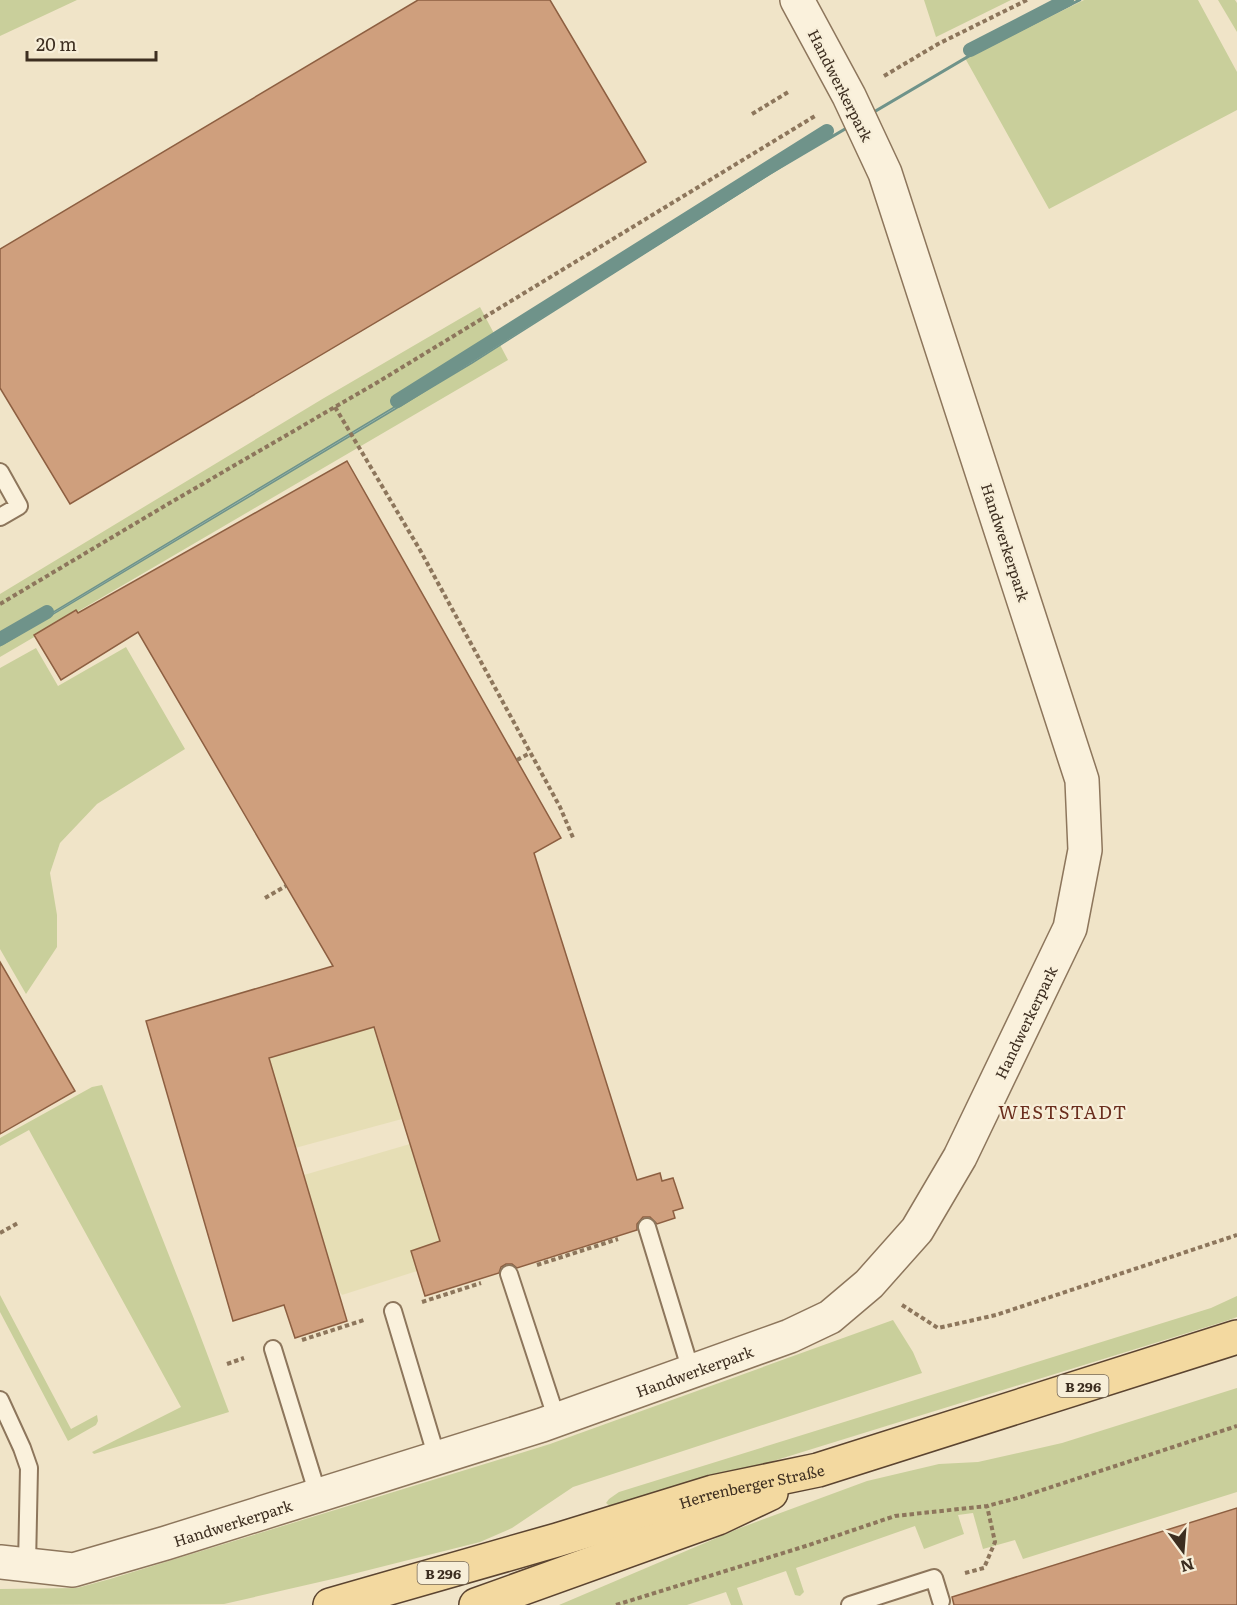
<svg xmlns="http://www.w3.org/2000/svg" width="1237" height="1605" viewBox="0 0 1237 1605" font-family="Literata,serif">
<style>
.farmland{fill:#e6deb5}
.green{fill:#c9cf9b}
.water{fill:#a9c4bc;stroke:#6f938a;stroke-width:1.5}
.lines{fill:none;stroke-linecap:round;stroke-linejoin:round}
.stream{stroke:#6f938a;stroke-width:14}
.building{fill:#cf9f7d;stroke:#8d5f41;stroke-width:1.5}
.lane-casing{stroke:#8d765c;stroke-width:20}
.street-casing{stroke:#8d765c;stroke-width:36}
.primary-casing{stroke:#5b4430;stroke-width:36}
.path{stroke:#8d765c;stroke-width:4;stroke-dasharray:4.5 3;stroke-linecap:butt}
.lane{stroke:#faf1dc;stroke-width:16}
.street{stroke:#faf1dc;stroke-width:33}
.primary{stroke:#f3d9a0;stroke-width:33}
.labels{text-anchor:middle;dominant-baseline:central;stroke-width:4.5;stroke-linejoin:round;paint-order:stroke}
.shield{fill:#f7eed8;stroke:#756857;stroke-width:1.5}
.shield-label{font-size:14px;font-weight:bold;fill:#3d2e20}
.street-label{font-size:15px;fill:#3d2e20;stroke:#f7eed8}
.quarter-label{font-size:18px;letter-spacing:1.5px;fill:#6b2e1e;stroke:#f7eed8}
</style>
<rect width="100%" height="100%" fill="#f0e4c8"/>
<!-- farmland -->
<path class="farmland" d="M373,1027L402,1119L295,1148L269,1058Z
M410,1144L440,1241L411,1251L417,1271L342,1295L338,1289L304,1175Z"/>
<!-- green -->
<path class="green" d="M0,0H77L0,36Z
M924,0H1011L936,37Z
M1084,0H1198L1237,72V110L1049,209L965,58Z
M1218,0H1235L1237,3V32Z
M480,307L508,360L0,657V594L324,398Z
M126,647L185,749L97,804L60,843L50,873L57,915V947L26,994L0,949V668L36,648L58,686Z
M102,1085L194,1319L229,1412L94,1454L92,1452L181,1407L29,1130L0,1146V1138L92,1087Z
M0,1295L71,1429L97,1415L98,1421L96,1425L68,1441L0,1312Z
M1237,1296V1317L1226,1321L615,1510L606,1503L609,1499L619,1492L1211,1308Z
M893,1320L913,1352L922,1373L573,1487L512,1528L480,1542L337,1578L224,1604L0,1605V1589L77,1588L110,1579L550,1444Z
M1237,1388V1492L1023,1559L1015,1540L983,1549L973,1513L958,1515L964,1534L924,1549L915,1526L796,1568L804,1592L800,1596L795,1595L786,1571L737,1588L743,1605H731L726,1592L687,1605H559L740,1528L867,1481L939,1464L978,1462L1062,1443Z"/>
<!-- water -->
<path class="water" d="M1078,0H1081L972,55L770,174L472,363L0,646V644L471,361L769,173L971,54Z"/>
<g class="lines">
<!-- stream -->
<path class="stream" d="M970,50L1067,0
M397,401L827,131
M0,639L47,612"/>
</g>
<!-- building -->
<path class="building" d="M418,0H550L646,162L70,504L0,388V249Z
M347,461L561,838L534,853L637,1180L660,1173L662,1181L673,1178L683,1208L673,1211L675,1218L657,1224L650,1217H643L637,1224V1230L517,1268L512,1264H506L501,1267L499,1273L425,1296L411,1251L440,1241L374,1027L269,1058L347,1321L295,1338L284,1305L233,1321L146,1021L333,966L138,632L61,680L34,635L76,610L78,613Z
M0,962L75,1091L0,1134Z
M1237,1508V1605H954L952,1597Z"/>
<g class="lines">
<!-- lane casing -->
<g class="lane-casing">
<path id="lane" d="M0,472L19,506L0,517
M647,1227L691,1371
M509,1274L557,1420
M393,1311L437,1458
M273,1349L318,1495
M0,1400L22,1448L29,1468L27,1565
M850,1605L934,1578L941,1601"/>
</g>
<!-- street casing -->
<g class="street-casing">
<g id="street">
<path id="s1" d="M0,1562L73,1570L166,1543L542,1425L790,1336L830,1317L869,1284L917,1230L960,1157L1070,928L1085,850L1082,780L885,173L849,96L797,0"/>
</g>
</g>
<!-- primary casing -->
<g class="primary-casing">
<g id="primary">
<path id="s2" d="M330,1605L557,1540L713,1492L818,1470L1237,1337"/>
<path d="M476,1605L718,1518L771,1493"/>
</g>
</g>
<!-- path -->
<path class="path" d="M884,76L938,44L1027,0
M752,114L790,91
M335,407L420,550L560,807L574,840
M0,604L168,504L378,382L815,116
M517,760L530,753
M265,898L286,886
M0,1233L18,1223
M537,1265L618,1239
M422,1302L481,1283
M902,1305L938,1328L996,1315L1237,1235
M302,1340L364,1320
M227,1364L244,1358
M965,1573L984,1568L995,1542L987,1506
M616,1605L809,1545L895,1516L987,1506L1021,1497L1237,1426"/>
<!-- lane -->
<use href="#lane" class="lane"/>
<!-- street -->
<use href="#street" class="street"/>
<!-- primary -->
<use href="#primary" class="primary"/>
</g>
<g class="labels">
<!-- shield labels -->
<g class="shield">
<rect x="1057.5" y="1375" width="51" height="22" rx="4.5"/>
<rect x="417.5" y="1562" width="51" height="22" rx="4.5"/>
</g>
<g class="shield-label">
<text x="1083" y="1386">B 296</text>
<text x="443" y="1573">B 296</text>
</g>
<!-- street labels -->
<g class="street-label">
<text transform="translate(841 85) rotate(63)">Handwerkerpark</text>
<text transform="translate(1006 542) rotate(72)">Handwerkerpark</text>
<text stroke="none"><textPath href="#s1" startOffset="1230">Handwerkerpark</textPath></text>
<text stroke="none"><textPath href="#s1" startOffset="726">Handwerkerpark</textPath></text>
<text stroke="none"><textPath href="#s2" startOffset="438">Herrenberger Straße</textPath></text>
<text stroke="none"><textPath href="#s1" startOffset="240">Handwerkerpark</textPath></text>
</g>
<!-- quarter labels -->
<g class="quarter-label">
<text x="1063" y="1111">WESTSTADT</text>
</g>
</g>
<!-- north arrow -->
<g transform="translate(1183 1551) rotate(164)" stroke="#f7eed8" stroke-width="4.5" paint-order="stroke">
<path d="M0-4.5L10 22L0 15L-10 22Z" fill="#3d2e20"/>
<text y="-9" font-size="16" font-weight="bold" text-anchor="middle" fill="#3d2e20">N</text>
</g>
<!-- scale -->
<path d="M27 51v9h129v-9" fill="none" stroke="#3d2e20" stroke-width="3"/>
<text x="36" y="51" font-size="18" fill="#3d2e20" stroke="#f7eed8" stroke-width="4.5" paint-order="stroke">20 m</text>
</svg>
